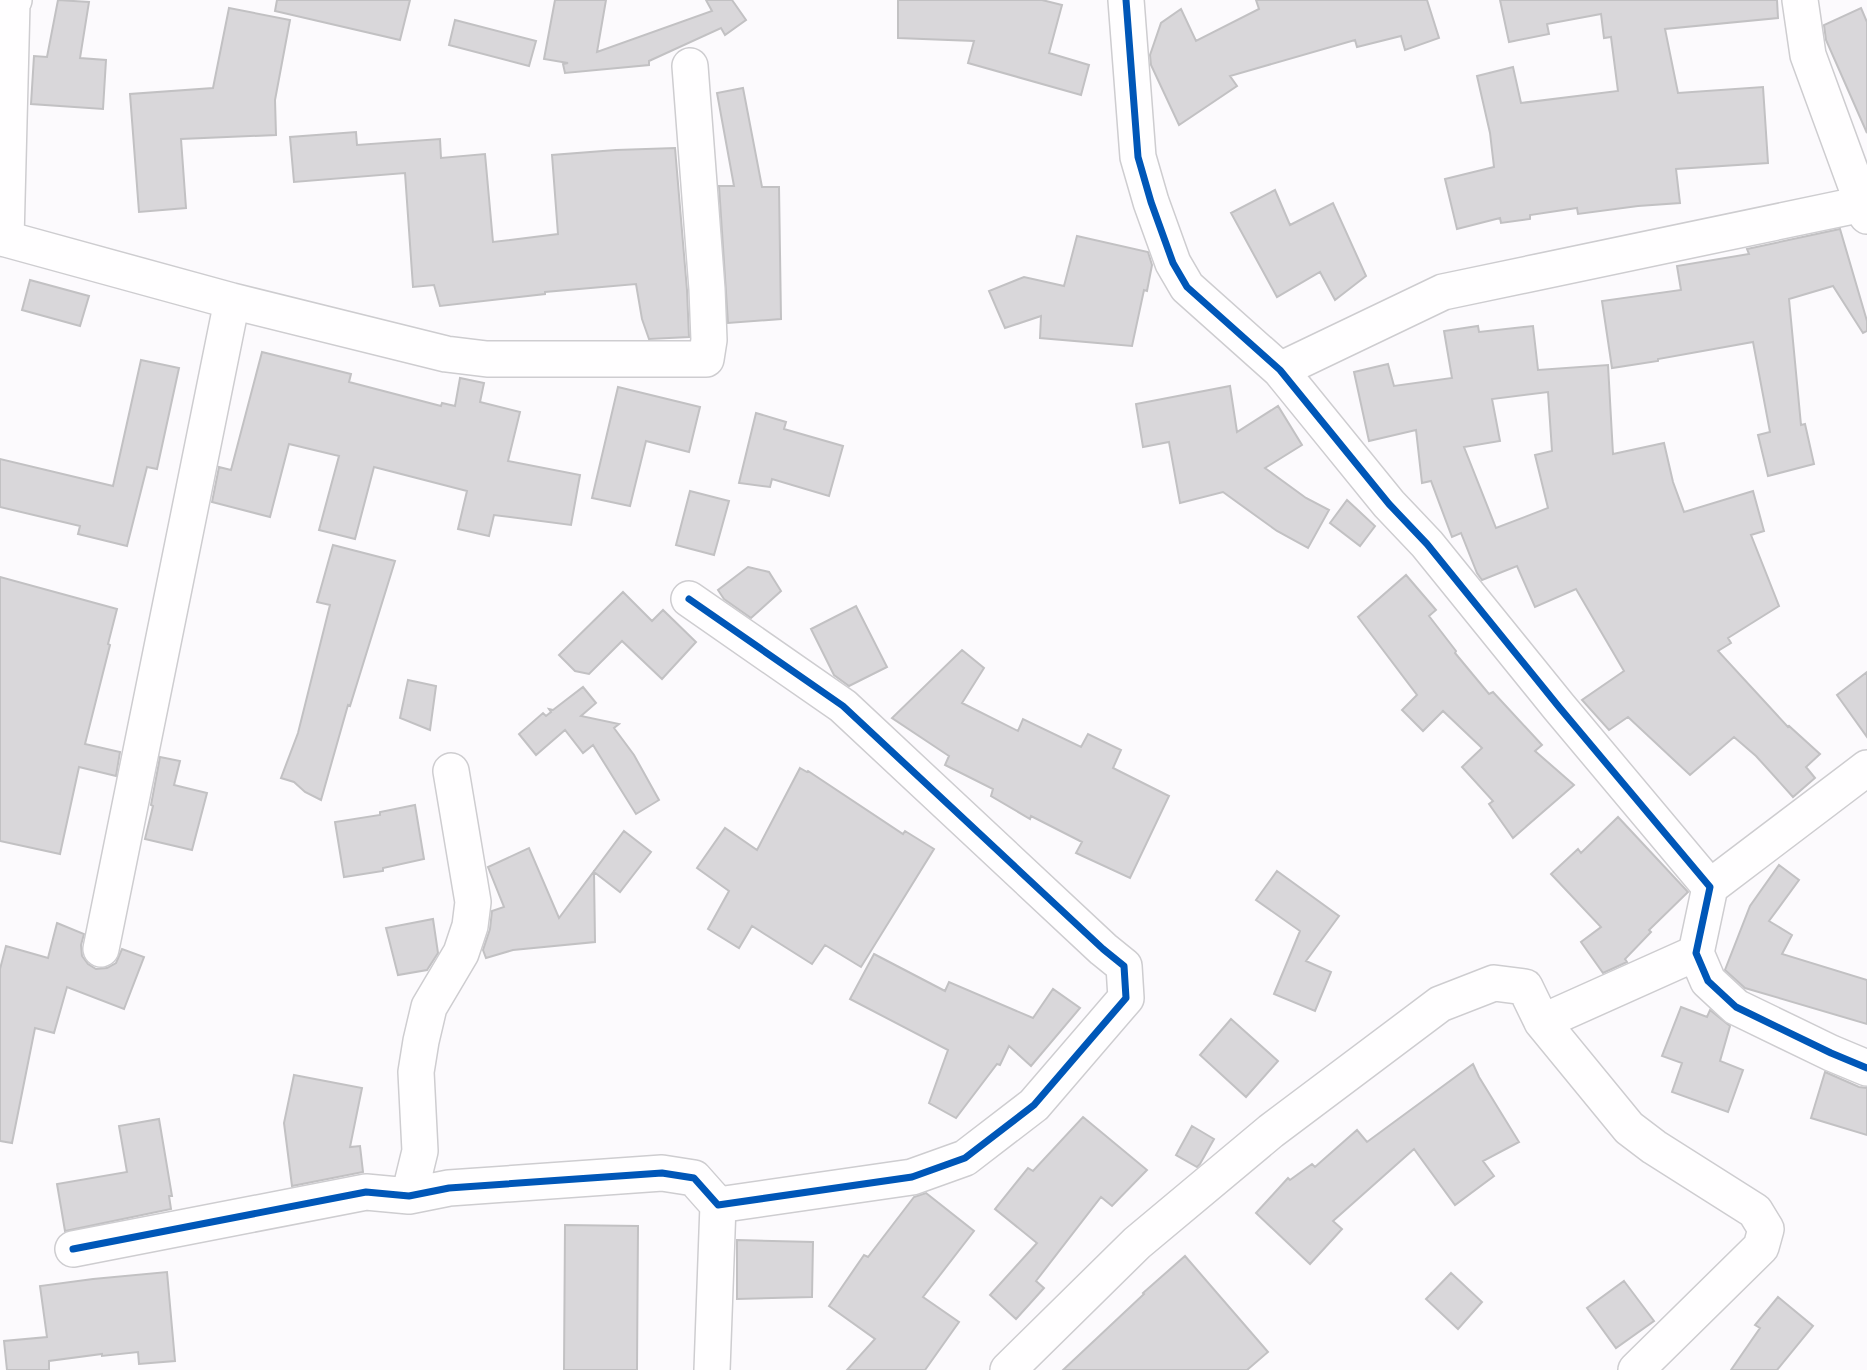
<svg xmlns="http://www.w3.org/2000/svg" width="1867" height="1370" viewBox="0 0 1867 1370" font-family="'PT Sans',sans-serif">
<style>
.building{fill:#d9d7da;stroke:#c2c1c3;stroke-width:2;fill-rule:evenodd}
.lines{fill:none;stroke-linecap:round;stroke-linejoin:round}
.minor-casing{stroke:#cecdd0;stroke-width:38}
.minor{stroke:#fffeff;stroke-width:35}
.cycleway-casing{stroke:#fff;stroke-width:11}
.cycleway{stroke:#0057b8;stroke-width:7}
</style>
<rect width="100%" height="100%" fill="#fcfafd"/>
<!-- building -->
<path class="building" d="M58,0L89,2L80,58L106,60L103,109L31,104L34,56L47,57Z
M277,0H410L400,40L275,11Z
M555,0H606L597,52L712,11L706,0H732L746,20L725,35L721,28L649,61V65L565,73L563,64L568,63L544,59Z
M898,0H1042L1062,5L1049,53L1089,65L1081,95L968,63L974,41L898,38Z
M1256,0H1427L1439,38L1405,50L1401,36L1357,47L1355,40L1230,76L1237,86L1179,125L1151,65L1150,55L1161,23L1181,9L1196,41L1259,9Z
M1500,0H1777L1778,18L1665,29L1678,93L1763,87L1768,163L1676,169L1680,203L1638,206L1578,214L1577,208L1530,215V219L1501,223L1500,218L1457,229L1445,179L1494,167L1490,133L1477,76L1513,67L1521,103L1618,91L1611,37L1604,38L1601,14L1547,24L1549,34L1509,42Z
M229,8L290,20L275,100L276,135L181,139L186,208L139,212L130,94L213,88Z
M1861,8L1867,22V133L1826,40L1824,25Z
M455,20L536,41L529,66L449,45Z
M743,88L762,187H779L781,319L728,323L719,186H734L717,93Z
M356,132L357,145L440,139L441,158L485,154L493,242L558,234L552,155L616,150L675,148L687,290L689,337L649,339L642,319L636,284L545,292V294L440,306L434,285L413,287L405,173L294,182L290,137Z
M1275,190L1290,225L1333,203L1366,276L1335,300L1320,272L1277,297L1231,213Z
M1840,229L1867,321V331L1863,333L1833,286L1789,299L1801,425L1805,424L1814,464L1768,476L1758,435L1770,432L1753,342L1658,359V361L1612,368L1602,301L1681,290L1677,266L1749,254L1747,249Z
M1077,236L1148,252L1152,265L1147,291L1144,290L1132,346L1040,338L1041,316L1005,328L989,291L1024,277L1064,286Z
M30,280L89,296L80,326L22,310Z
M1478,326L1479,332L1533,326L1538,370L1608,365L1613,454L1664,443L1673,482L1684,512L1753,491L1764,531L1751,535L1779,606L1728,638L1731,643L1718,651L1788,727L1789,726L1820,754L1806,767L1815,778L1793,797L1756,756L1734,737L1690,775L1628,717L1609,730L1582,700L1624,671L1576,589L1535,607L1517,566L1482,580L1477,573L1461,533L1452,537L1431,481L1422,483L1416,430L1369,441L1354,372L1388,364L1394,386L1452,378L1444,331ZM1548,392L1552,451L1535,455L1548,508L1496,528L1464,447L1500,441L1492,399Z
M262,352L351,374L349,382L441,406L442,403L455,406L460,378L484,383L480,402L520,412L508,461L580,475L571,525L494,515L489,536L458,529L467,491L374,467L355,539L319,530L339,456L289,444L270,517L212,502L219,467L231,470Z
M141,360L179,368L157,469L147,467L127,546L78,534L80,526L0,507V459L113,486Z
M1230,386L1237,432L1278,406L1302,445L1265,468L1306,498L1329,510L1308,548L1277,531L1223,492L1180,503L1169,442L1143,447L1136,404Z
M618,387L700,407L689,452L646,441L630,506L592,498Z
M756,413L786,422L784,429L843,446L829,496L772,479L770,487L739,483Z
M690,491L729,501L714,555L676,545Z
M1347,500L1375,526L1360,546L1330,523Z
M333,545L395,561L350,706L348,705L321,800L305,792L294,782L281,778L298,733L330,605L317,602Z
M748,567L769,572L781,591L751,618L724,599L718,590Z
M1406,575L1436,610L1429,616L1456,651L1455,653L1489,694L1493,692L1542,745L1535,751L1574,785L1513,838L1489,804L1493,801L1462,767L1482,748L1443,711L1423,731L1402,710L1417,695L1358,617Z
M0,577L117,609L108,644L110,645L85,744L120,752L116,776L79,767L60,854L0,841Z
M623,592L652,621L663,610L696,642L662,679L622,641L589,674L575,671L559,655Z
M856,606L887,667L849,686L834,675L811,629Z
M962,650L984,668L962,703L1018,731L1023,719L1081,747L1088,734L1121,750L1113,768L1169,796L1130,878L1076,853L1082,842L1031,816L1030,819L991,796L993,789L945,765L949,756L892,718Z
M1867,672V737L1837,695Z
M408,680L436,686L430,730L400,718Z
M583,687L596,703L581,716L619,724L614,728L634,755L659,800L636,814L593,745L583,753L565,730L536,755L519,734L543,713L546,716L551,712L549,709L553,710Z
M160,757L180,761L174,785L207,793L192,850L145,839L153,806L151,805Z
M800,768L807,772L808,771L903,834L905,831L934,849L861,967L825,945L812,964L752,926L739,948L708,929L729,891L697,868L725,828L757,850Z
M415,805L424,859L383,868V871L344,877L335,822L380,815V812Z
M1618,817L1688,892L1649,930L1651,932L1625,959L1627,962L1603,973L1581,942L1601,927L1551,874L1578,849L1581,853Z
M624,831L651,852L620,892L594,872L595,942L513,950L486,958L483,950L490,929L492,911L504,907L488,867L529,848L559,918Z
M1779,865L1799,880L1769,921L1792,935L1782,954L1867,980V1024L1745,988L1725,970L1750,906Z
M1277,871L1339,916L1306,961L1331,972L1315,1011L1274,994L1300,931L1256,900Z
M433,919L438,953L427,970L398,975L386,928Z
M57,923L84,934L81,945L82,956L88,964L96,969L107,968L116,963L122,949L144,957L124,1009L67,987L54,1033L35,1028L12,1143L0,1141V969L6,946L48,958Z
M874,954L945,991L949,982L1033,1018L1053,989L1080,1008L1031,1066L1009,1046L1000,1065L997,1064L956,1118L929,1103L948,1050L850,999Z
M1681,1007L1707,1017L1710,1010L1730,1026L1720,1061L1743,1070L1728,1112L1672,1092L1682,1063L1662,1056Z
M1231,1019L1278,1061L1246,1097L1200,1055Z
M1473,1064L1479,1077L1519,1142L1483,1161L1494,1176L1455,1205L1414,1149L1333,1221L1342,1229L1310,1264L1256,1213L1288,1178L1290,1180L1312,1164L1315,1167L1357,1130L1367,1142Z
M1825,1072L1859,1087L1867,1088V1135L1811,1118Z
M294,1075L362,1088L350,1147L360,1146L363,1172L292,1186L284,1123Z
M1083,1117L1147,1170L1112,1206L1101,1197L1036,1281L1044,1288L1016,1319L990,1295L1037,1243L995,1209L1028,1168L1033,1171Z
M159,1119L172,1196H169L171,1209L65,1231L57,1184L127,1172L119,1126Z
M1192,1126L1214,1139L1200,1164L1197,1167L1176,1155Z
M926,1193L974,1231L923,1297L959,1322L925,1370H847L875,1339L829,1306L864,1255L868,1257L914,1197Z
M565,1225L638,1226L637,1370H564Z
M737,1240L813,1242L812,1297L737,1299Z
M1185,1256L1268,1352L1247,1370H1063L1144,1294L1143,1293Z
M167,1272L175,1361L139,1364L138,1352L102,1356V1354L49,1361V1370H7L4,1341L47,1337L40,1286L93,1279Z
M1451,1273L1482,1302L1458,1329L1426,1299Z
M1624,1281L1654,1321L1616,1348L1587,1308Z
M1778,1297L1813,1326L1777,1370H1731L1760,1328L1755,1325Z"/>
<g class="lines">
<!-- minor casing -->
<g class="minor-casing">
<path id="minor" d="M1126,0L1138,157L1151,202L1173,263L1187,287L1280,370L1389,504L1427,544L1559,707L1710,887L1696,953L1708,981L1736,1007L1831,1053L1867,1068
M1800,0L1808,55L1867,216
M0,238L6,239L12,3L14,0
M6,239L232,301L446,354L487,359H706L709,340L707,289L690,66
M1280,370L1443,292L1867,203
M1710,887L1867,768
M101,949L232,301
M1542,1022L1696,953
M409,1196L420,1151L416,1072L421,1041L429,1007L461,953L470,926L473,902L451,771
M73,1249L366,1192L409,1196L449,1188L662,1173L694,1178L718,1205L912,1177L965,1158L1034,1105L1126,998L1124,966L1103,949L843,706L689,599
M712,1370L718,1205
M1008,1370L1137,1243L1271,1131L1440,1004L1494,983L1525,987L1542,1022L1629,1128L1654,1147L1755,1211L1766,1229L1761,1247L1636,1370"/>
</g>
<!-- minor -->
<use href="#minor" class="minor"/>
<!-- cycleway casing -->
<g class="cycleway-casing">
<path id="cycleway" d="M1126,0L1138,157L1151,202L1173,263L1187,287L1280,370L1389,504L1427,544L1559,707L1710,887L1696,953L1708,981L1736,1007L1831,1053L1867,1068
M73,1249L366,1192L409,1196L449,1188L662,1173L694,1178L718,1205L912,1177L965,1158L1034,1105L1126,998L1124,966L1103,949L843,706L689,599"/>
</g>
<!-- cycleway -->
<use href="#cycleway" class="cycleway"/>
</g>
</svg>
